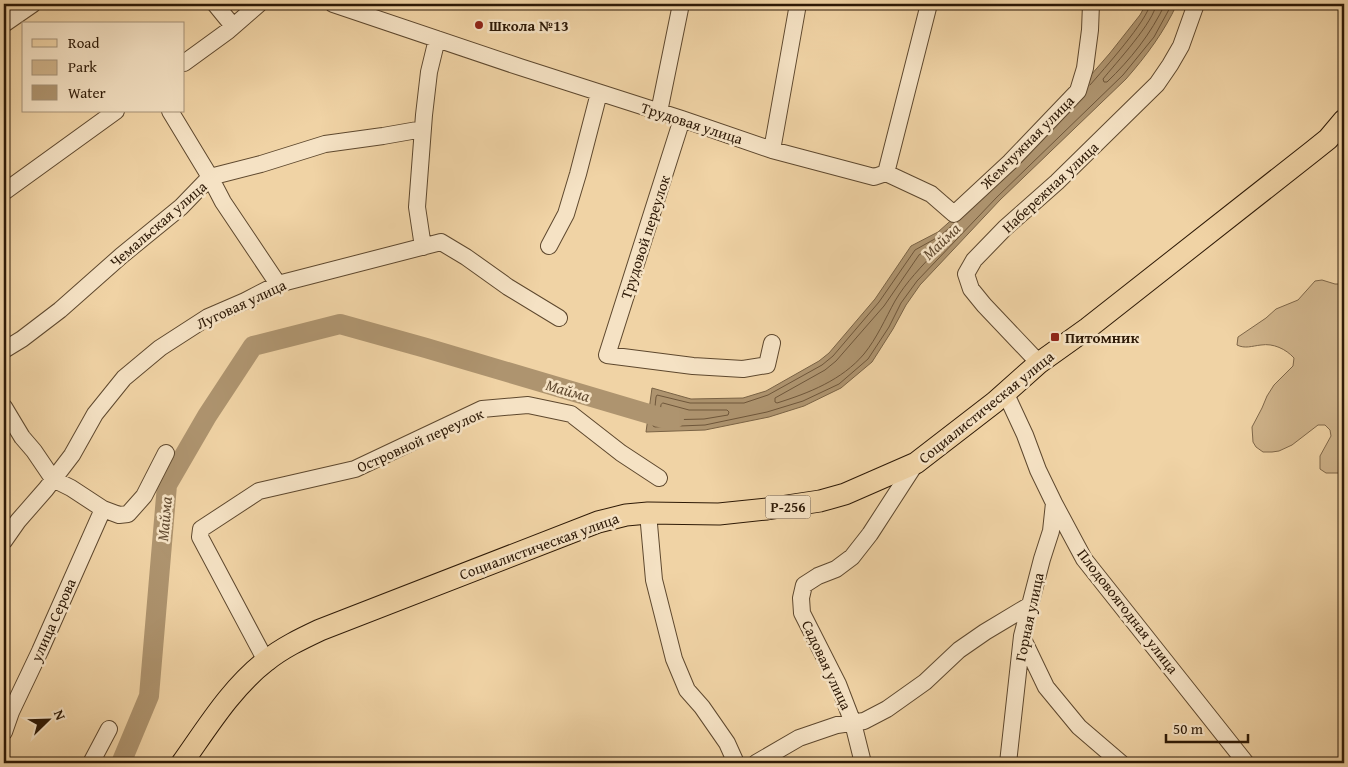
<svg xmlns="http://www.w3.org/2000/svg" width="1348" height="767" viewBox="0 0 1348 767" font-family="'Gentium Book Plus',serif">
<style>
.green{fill:#cfb38a;stroke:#7e6648}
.water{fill:#ae946f;stroke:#7a6345}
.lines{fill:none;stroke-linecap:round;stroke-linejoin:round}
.shore{stroke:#6e563a;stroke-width:1}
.river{stroke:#ae946f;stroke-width:20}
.minor-casing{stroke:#5e482e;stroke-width:18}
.major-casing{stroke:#2d1906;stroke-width:23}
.minor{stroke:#f5e2c4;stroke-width:16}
.major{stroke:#f0d3a5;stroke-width:21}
.poi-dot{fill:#8f2418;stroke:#f5e2c4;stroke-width:2}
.labels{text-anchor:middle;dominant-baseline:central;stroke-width:5;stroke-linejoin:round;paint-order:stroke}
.shield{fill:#f5e2c4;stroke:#69553f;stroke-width:1}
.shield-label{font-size:14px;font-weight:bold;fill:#2d1906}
.poi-label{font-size:15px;font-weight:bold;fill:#2d1906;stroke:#f5e2c4;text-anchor:start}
.street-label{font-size:15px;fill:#2d1906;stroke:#f5e2c4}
.water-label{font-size:16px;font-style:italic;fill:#614a30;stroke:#f5e2c4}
</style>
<rect width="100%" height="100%" fill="#f0d3a5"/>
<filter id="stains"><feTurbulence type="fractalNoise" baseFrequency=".004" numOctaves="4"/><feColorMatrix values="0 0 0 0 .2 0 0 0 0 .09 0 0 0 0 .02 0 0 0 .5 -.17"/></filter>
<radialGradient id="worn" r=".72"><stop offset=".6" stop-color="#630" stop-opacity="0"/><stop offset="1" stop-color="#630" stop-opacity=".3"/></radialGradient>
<!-- green -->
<path class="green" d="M1322,280L1335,284H1344V475L1340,473H1326L1320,469V456L1331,436L1330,430L1325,425H1318L1292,445L1279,451L1272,452H1263L1256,447L1253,442L1252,427L1262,408L1267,396L1274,385L1293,366L1294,358C1286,349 1273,343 1261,345C1252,346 1245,349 1237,345L1238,337L1266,318L1276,309L1298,300L1315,281Z"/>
<!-- water -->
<path class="water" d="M1146,4H1177C1164,32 1147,55 1126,79L1000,200L920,285L906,305L893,329L872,362L841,388L804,406L769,417L705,430L646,432L652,388L691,399L743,398L766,391L819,361L829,353L875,299L911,246L938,232L1013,165L1110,53L1140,15Z"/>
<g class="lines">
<!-- shore -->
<path class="shore" d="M1156,4C1155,21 1115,64 1103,79L1104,82H1107C1130,60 1151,34 1165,4
M1090,85C1103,70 1148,20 1150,4
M955,223L940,236L915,250L879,302L833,356L822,365L768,395L744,403H690L657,395L656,397L653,426L655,427L705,425L767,412L803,401L839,384L868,359L889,327L901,303L917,281L997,197L1123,75L1154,37L1172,4
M934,247H937V250C922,266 906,282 895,301C885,319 877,338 864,354C842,380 809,393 777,403L775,402V398L825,370L836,361L884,306L919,255Z
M663,403L689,410H727L729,412L728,415L704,419L661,420L659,418L661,405Z"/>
<!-- river -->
<path class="river" d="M121,763L149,696L167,485L207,416L253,346L340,324L426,348L666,419H674"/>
<!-- minor casing -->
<g class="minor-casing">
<path id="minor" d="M215,4L233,26
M333,4L520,67L682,119L772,150L874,177L886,173L929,4
M4,24L33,4
M184,63L228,31L259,4
M170,111L210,177L223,202L278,284
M659,112L681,4
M682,119L607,355L693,366L743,369L767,365L772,343
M772,150L798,4
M886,173L931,194L954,214L1010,162L1078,91L1085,68L1090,30L1091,4
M4,192L116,111
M549,246L566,214L578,174L599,93
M423,247L417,207L424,115L429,72L437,39
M4,350L22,339L60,310L121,256L181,207L210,177L261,164L325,144L383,136L423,129
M1039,363L984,305L971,289L966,274L974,260L1005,228L1057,182L1157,84L1170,65L1181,46L1196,4
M1005,392L1025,435L1038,470L1054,503L1084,559L1246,763
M4,407L22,437L34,451L53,479L71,488L103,509L119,515L128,514L144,496L166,453
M648,513L654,580L674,659L687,690L702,707L727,743L736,763
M4,541L18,521L46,489L72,455L95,414L124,378L160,348L208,317L245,301L278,284L441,242L466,257L508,287L559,318
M1022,637L1046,687L1079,727L1121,763
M266,661L200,537L201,529L259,491L355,469L482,409L528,405L571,414L621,453L659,478
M4,732L11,712L40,651L103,509
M91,763L109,729
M756,763L799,738L837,725L864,721L887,709L925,682L959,650L985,632L1030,605
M863,763L853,723L838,684L802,613L801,598L804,585L818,576L836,569L852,557L870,534L916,463
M1008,763L1022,636L1042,559L1051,531L1054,503"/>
</g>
<!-- major casing -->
<g class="major-casing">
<path id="major" d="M182,763C207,728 231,688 266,661C282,648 301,639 320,630L598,522L626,515L648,513L719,514L767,509L820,501L845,494L916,463L995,402L1039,363L1088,328L1313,151L1328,139L1344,120"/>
</g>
<!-- minor -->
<use href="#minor" class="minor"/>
<!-- major -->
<use href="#major" class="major"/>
</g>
<!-- markers -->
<g class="poi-dot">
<circle cx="479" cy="25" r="5"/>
<rect x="1050" y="332" width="10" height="10" rx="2.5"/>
</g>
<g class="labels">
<!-- shield labels -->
<rect class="shield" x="765.5" y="495.5" width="45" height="23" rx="4"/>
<g class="shield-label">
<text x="788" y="507">Р-256</text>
</g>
<!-- poi labels -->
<g class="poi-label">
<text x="489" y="25">Школа №13</text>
<text x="1065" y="337">Питомник</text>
</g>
<!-- street labels -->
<g class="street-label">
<text transform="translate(692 123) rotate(18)">Трудовая улица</text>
<text transform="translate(1027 142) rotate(-45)">Жемчужная улица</text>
<text transform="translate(1050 187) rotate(-43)">Набережная улица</text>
<text transform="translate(158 224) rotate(-41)">Чемальская улица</text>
<text transform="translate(645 237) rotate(-72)">Трудовой переулок</text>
<text transform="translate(241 304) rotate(-25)">Луговая улица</text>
<text transform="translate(986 407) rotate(-39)">Социалистическая улица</text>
<text transform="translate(420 440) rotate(-24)">Островной переулок</text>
<text transform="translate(539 546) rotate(-20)">Социалистическая улица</text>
<text transform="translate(1128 611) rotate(52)">Плодовоягодная улица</text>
<text transform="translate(1029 617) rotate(-78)">Горная улица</text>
<text transform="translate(53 620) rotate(-66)">улица Серова</text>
<text transform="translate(827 665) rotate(65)">Садовая улица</text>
</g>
<!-- water labels -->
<g class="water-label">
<text transform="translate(941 241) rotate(-44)">Майма</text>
<text transform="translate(568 390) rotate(16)">Майма</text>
<text transform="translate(164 519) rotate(-85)">Майма</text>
</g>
</g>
<!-- margin -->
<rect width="1348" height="767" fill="none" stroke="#f0d3a5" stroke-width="20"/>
<rect x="5" y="5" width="1338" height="757" fill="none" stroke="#2d1906" stroke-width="2.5"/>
<rect x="10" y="10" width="1328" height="747" fill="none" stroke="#2d1906"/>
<!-- legend -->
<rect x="22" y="22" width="162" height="90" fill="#f5e2c4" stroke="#a59278"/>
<rect x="32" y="39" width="25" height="8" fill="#f0d3a5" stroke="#a59278"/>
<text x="68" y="48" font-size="15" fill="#2d1906">Road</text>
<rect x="32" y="60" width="25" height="15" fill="#cfb38a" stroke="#a59278"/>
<text x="68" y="72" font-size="15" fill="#2d1906">Park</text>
<rect x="32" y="85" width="25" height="15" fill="#ae946f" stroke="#a59278"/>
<text x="68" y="98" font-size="15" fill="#2d1906">Water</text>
<!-- north arrow -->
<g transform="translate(48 720) rotate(67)" stroke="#f5e2c4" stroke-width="4" paint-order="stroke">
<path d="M0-4L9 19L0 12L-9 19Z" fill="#2d1906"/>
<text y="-8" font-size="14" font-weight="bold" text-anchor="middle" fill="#2d1906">N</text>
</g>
<!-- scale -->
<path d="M1166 734v8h82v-8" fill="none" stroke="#2d1906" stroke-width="2.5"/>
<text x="1173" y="734" font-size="15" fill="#2d1906" stroke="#f5e2c4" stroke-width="4" paint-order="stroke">50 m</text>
<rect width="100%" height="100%" filter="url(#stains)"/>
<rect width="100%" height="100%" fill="url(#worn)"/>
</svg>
